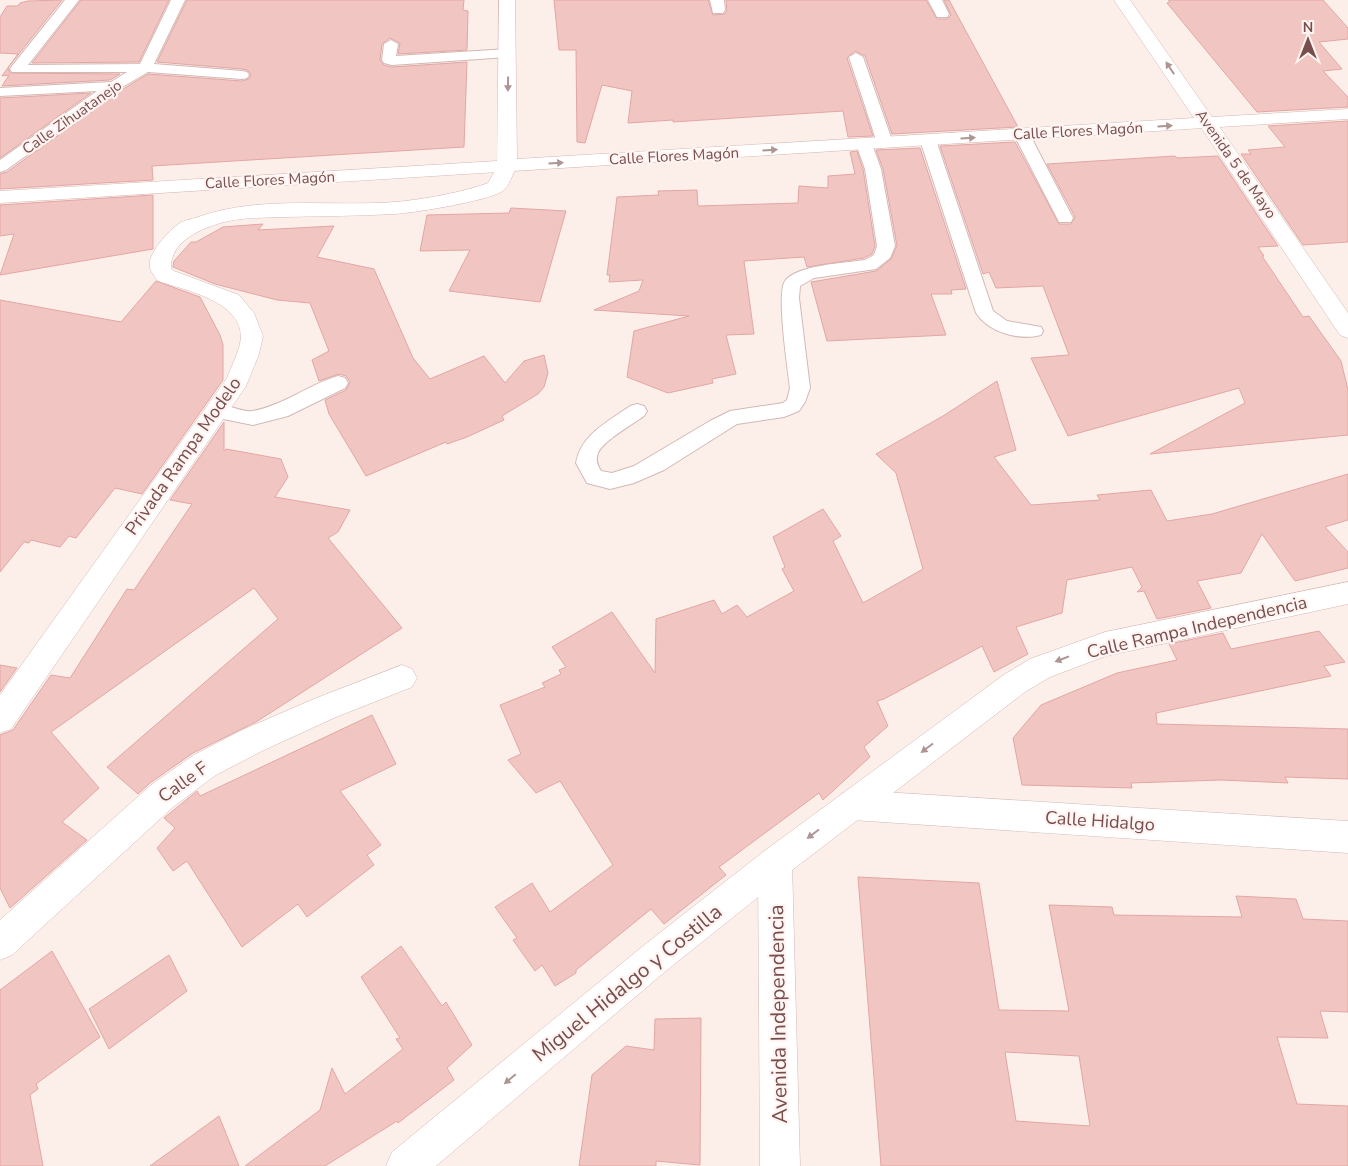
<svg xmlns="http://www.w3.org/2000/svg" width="1348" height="1166" viewBox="0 0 1348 1166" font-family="'Nunito Sans',sans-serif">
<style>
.building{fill:#f1c5c2;stroke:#e3a6a3;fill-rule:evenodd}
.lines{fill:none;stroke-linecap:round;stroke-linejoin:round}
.lane-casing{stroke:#d3b8b5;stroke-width:2}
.street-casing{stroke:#d3b8b5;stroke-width:1}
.secondary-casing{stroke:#d6b6b2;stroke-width:1}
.lane{fill:#fff;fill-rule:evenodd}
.street{fill:#fff;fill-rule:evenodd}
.secondary{fill:#fff;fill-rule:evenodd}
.oneway{fill:#ad9594}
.labels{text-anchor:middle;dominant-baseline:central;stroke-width:4.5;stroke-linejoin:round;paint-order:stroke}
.far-street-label{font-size:15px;fill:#774e4d;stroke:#fff4f1}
.street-label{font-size:18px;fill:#774e4d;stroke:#fff4f1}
.near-street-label{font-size:21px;fill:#774e4d;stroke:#fff4f1}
</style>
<rect width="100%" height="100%" fill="#fcefea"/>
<!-- building -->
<path class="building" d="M62,0L10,65L8,68L10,73L120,74L110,80L2,86L9,75L2,76L18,54L0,53V17L7,6H18L20,3L28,1Z
M81,0H169L139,62L32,63Z
M187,0H464L463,10L468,11L467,50L398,54L400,43L390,38L382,44L380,60L384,65L392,67L467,62L464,147L152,166L153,180L0,189V174L7,172L120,91L148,74L242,81L249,79L251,74L247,70L242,69L157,62Z
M554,0H708L713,15L725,14L727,10L726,0H926L937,19H947L951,15L944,0H949L1018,127L892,134L865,56L855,51L847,58L873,136L848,137L843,111L673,122V120L628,123L632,91L602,85L585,143L577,142L576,50H559Z
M1168,0H1323L1348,28V39L1319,42L1342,69L1323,71L1348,97V107L1257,112L1167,3L1170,2Z
M91,93L0,158V98Z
M1348,121V242L1303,245L1241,154H1251L1248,150L1285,147L1268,126Z
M1015,142L1059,224H1071L1075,217L1047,164L1175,156L1177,158L1218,156L1278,246L1258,247L1264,256H1262L1303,317L1309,316L1341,361L1348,390V435L1150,454L1245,403L1239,388L1068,436L1031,358L1069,355L1043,286L996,288L989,272L983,274L940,146Z
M920,148L966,289L951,290L952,294H931L946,335L827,341L811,282L876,271L891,259L897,246L883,169L876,150Z
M857,151L863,169L875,246L872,254L864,258L807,267L804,257L744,261L754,334L726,335L736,374L712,379L713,383L668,393L627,377L634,331L689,316L594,310L639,291L643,280L609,282L610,275H607L617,197L659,195L658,191L697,190L698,206L798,203L799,186L828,188V176L855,174L850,152Z
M153,195V249L0,275L14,234L0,236V205Z
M511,208L566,211L540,302L449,291L470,250L420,251L427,215L509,213Z
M263,224L258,230L334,226L317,257L374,269L413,358L430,379L484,356L505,383L524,361L544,355L548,373L544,387L538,394L502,416L504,420L467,437L447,444L446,442L366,476L329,414L325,400L346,390L350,382L346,376L339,374L319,381L312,360L329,351L310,303L277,300L215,284L173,267L174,261L191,242H196L223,227Z
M156,281L200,297L220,335L223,345V380L142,494L115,488L76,538L69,536L60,547L31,540L29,543L24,542L0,572V300L121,322Z
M997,381L1016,450L994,457L1031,505L1100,500L1097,495L1151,490L1167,521L1212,514L1348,474V520L1325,527L1348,552V568L1295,581L1262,534L1241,573L1197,581L1211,608L1157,619L1144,591L1137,592L1142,587L1132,567L1067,580L1062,613L1016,627L1028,654L994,672L982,646L884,699L877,701L888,726L864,747L870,757L823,800L819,793L719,867L726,875L664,924L651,909L576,970V973L555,986L542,965L535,971L513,940L517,938L495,907L532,883L550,912L613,865L560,781L536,793L508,760L521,754L500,705L545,687L542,683L561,674L559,670L566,667L552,647L612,612L655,673L656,619L714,600L722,614L737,605L747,617L794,591L782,569L785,567L773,537L823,509L841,536L833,541L863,603L923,569L896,473L876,454L943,416Z
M224,422V451L226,449L281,459L288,477L275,497L350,510L338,532L328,538L402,628L256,722L193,753L150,783L138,794L107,767L278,619L254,588L51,732L99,788L62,822L87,840L10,908L0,888V735L13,730L51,675L70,678L127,589L134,590L192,504L170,500Z
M1319,631L1345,662L1324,666L1331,676L1156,713L1157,724L1348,729V779L1285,777L1288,783L1222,780L1131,783L1132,788L1022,785L1013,738L1041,705L1117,673L1177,660L1169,644L1223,633L1231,649Z
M0,665L17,668L0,692Z
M372,715L396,764L340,791L381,845L367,855L374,865L307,917L298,904L242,947L187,861L173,871L157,848L175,828L164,818L197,791L200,796Z
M858,877L979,883L999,1010L1069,1011L1049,905L1112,907L1114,915L1242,917L1236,896L1296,899L1303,919L1348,921V1012L1320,1011L1328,1038L1277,1037L1297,1104L1348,1106V1166H881ZM1005,1052L1079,1056L1090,1126L1016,1121Z
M401,946L442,1006L446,1002L472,1045L447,1068L454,1080L398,1123L397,1121L325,1166H245L320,1110L332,1068L345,1094L403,1049L396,1039L400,1038L361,977Z
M52,951L100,1037L36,1084L38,1089L30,1095L43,1166H0V990Z
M169,955L187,991L109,1049L89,1009Z
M701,1018L700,1165L656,1161V1166H579L592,1075L626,1046L654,1050L655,1019Z
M219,1116L239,1166H150Z"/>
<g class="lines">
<!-- lane casing -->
<g class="lane-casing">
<path id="lane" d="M65,0H79L28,65L140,64L171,0H185L154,64L242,71L247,72L249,75L247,78L242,79L148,72L119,89L6,170L0,172V160L97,91L0,96V88L111,82L127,72H12L10,69L12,66Z
M710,0H724L725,10L723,13H713Z
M928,0H942L949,14L947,17H937Z
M391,40L398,44L396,56L508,49L515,53L508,57L392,65L384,63L382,60L384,44Z
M856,53L863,57L893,143L890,146H880L877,143L849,57Z
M1022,130L1027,132L1030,135L1073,218L1071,222H1059L1057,218L1014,135L1017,132Z
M928,135L933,137L936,140L993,311L1007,321L1041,327L1043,331L1041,335C1019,341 988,332 976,313L920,140L923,137Z
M864,139L869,141L872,144L881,169L895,246L890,258L876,269L814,278L800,286L799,298L810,388L805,402L799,411L784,417L737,424L664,470L634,483L610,489L587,483L576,463C581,434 608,422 630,406L637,404L644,406L647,411L644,416C633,424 603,441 598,453C595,460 598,466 601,471L612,473L634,466L710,421L730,411L783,403L787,400L790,388C788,370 776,293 785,281C796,265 846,263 865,260L874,255L877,246L865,169L856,144L859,141Z
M338,376L345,378L348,383L345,388L288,416L253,425L208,416L205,411L208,406C224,401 241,413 253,411C284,405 308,385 338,376Z"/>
</g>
<!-- street casing -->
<g class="street-casing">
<path id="street" d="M1207,117L1214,119L1348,313V338L1340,335L1198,123L1200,119Z
M507,160L514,162L517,166C513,173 509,188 501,192C486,201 414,213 394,214C357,216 321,216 284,217C264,218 243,217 224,222C202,228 170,241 171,268L174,271L239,295L254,313L263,336L259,354L246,386L11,729L0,733V695L227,378C232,365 240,350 241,337C241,301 185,290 158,281C147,267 147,263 156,248C161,240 172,228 180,223C185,220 193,219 198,217C260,195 330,207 395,202C421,200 464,192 488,183L500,162Z
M402,665L412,669L417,678L412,687L336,717L262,751L216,775L173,807L12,955L0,960V920L151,785L194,755L240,731L314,699Z
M852,790L1348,821V853L852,820L841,816L836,805L841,794Z
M775,847L787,852L792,863L800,1166H760L758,863L763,852Z"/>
</g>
<!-- secondary casing -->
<g class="secondary-casing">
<path id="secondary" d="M499,0H515L517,159L1194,118L1114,0H1130L1212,117L1348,109V119L0,203V191L497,161Z
M1348,582V604L1106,656L1050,677L1025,692L787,874L667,970L436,1166H386L392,1152L643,946L763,852L1005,674L1030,659L1105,632Z"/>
</g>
<!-- lane -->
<use href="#lane" class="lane"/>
<!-- street -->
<use href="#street" class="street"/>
<!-- secondary -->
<use href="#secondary" class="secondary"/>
</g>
<!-- one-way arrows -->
<defs><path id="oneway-solid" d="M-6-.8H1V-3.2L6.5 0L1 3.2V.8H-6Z" transform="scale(1.25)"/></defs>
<g class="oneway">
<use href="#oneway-solid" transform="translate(1170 68) rotate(-124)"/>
<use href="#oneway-solid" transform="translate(508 84) rotate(91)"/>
<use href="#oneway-solid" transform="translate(1165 126) rotate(-3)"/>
<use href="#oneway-solid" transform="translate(968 138) rotate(-4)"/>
<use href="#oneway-solid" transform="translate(770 150) rotate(-3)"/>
<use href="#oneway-solid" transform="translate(556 163) rotate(-3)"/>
<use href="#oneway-solid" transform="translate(1062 659) rotate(159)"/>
<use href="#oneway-solid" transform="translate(927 748) rotate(143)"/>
<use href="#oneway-solid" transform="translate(813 834) rotate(143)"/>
<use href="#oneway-solid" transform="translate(510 1079) rotate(140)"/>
</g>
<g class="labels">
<!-- far-street labels -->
<g class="far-street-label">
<text transform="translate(72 117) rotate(-35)">Calle Zihuatanejo</text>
<text transform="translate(1078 131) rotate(-3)">Calle Flores Magón</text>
<text transform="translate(674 156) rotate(-3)">Calle Flores Magón</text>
<text transform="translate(1236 164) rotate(55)">Avenida 5 de Mayo</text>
<text transform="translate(270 180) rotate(-3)">Calle Flores Magón</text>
</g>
<!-- street labels -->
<g class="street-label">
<text transform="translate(183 456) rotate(-55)">Privada Rampa Modelo</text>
<text transform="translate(1197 627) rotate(-13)">Calle Rampa Independencia</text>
<text transform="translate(183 782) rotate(-36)">Calle F</text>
<text transform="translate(1100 821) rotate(4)">Calle Hidalgo</text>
</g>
<!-- near-street labels -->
<g class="near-street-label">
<text transform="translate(627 983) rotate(-39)">Miguel Hidalgo y Costilla</text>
<text transform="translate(778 1014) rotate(-91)">Avenida Independencia</text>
</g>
</g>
<!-- north arrow -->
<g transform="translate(1308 40)" stroke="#fff4f1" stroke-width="4" paint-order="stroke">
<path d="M0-4L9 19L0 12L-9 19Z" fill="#774e4d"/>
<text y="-8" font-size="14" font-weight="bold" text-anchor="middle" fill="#774e4d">N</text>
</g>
</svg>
